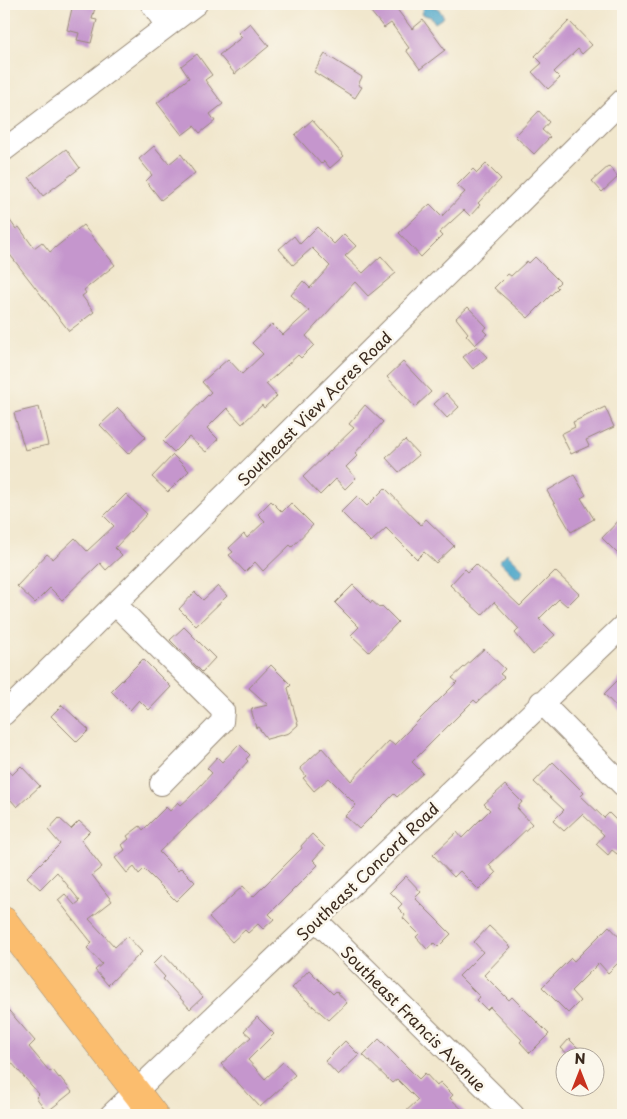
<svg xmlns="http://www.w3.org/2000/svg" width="627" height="1119" viewBox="0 0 627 1119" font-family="'Playpen Sans',sans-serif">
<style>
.water{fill:#4ba6c9;stroke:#436874}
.building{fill:#c596cd}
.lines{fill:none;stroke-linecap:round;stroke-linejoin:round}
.minor-casing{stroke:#968876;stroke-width:24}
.major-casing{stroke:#968876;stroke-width:29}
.minor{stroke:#fff;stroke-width:22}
.major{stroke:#fbbd6e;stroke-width:28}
.labels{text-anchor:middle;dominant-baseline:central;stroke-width:5;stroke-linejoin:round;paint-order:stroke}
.street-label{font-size:16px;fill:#3b2a1e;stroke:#fbf7ec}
</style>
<rect width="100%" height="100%" fill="#fbf7ec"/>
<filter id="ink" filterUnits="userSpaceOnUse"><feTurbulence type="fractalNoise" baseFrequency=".02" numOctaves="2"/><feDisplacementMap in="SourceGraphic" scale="10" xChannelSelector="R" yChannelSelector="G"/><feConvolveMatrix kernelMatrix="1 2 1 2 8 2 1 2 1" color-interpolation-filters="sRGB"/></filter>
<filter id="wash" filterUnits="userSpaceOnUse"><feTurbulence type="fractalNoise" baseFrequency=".0096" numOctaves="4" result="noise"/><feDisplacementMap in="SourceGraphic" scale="20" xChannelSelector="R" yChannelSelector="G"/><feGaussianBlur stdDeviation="1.12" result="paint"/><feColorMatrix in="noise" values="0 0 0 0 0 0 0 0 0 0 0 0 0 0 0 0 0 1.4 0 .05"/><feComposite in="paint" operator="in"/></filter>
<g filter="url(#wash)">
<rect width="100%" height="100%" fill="#f1e7cd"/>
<!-- water -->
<path class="water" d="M424,5L438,8L444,17L435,23L431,17L421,14Z
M507,553L524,570L520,578L518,576L516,578L499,561Z"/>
<g id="blocks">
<!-- building -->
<path class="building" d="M73,4H96L92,19L97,20L91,43L77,40L79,33L67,30Z
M381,4H393L412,29L423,20L445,50L420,69L406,50L409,48L391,23L384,28L371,12Z
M569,21L592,45L582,54L578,49L554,72L560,78L548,89L532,72L542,63L535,56Z
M250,23L269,46L235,74L219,55L242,37L238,33Z
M197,54L212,75L205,80L223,104L210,114L215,121L200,133L194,126L182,135L157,103L189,78L181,66Z
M325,54L362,77L358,85L362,87L355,98L314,72Z
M539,111L549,122L542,130L550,137L534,154L515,136Z
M312,120L344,156L330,168L324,161L321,164L295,135Z
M154,146L169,164L181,154L195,173L161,200L146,181L152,175L139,159Z
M66,149L80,168L43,196L29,177Z
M486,164L501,179L478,203L480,205L470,216L464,210L439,233L442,236L421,257L399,233L430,204L442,216L465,192L457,185L473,169L477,173Z
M609,166L618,177L602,192L592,181Z
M4,212L16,229L19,227L34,248L42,242L50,252L83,225L115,265L84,290L86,293L82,296L94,312L69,331L4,247Z
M317,227L334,244L344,234L356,246L345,256L363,273L381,256L396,273L368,296L355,282L306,336L314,345L301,358L298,355L266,384L277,396L264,408L262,405L242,424L227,408L207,428L218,439L206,452L189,437L174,452L163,441L211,392L202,382L228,359L242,374L263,354L252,343L272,324L283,335L309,311L291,295L303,281L310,288L330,266L312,248L293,265L279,249L294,236L300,244Z
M535,257L560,282L556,286L558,288L528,318L494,288L508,274L511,276L527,261L529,263Z
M468,307L487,327L483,330L487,334L475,345L466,335L468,333L456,318Z
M477,346L487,357L473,369L463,357Z
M403,362L431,392L415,407L387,377Z
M446,393L459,407L447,418L434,404Z
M365,405L383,422L355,453L357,456L346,467L356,478L345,489L336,479L320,495L303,477L354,428L349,424Z
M39,407L48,445L25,450L14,413Z
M605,407L614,427L586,440L589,446L571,454L561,434L575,427L573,422Z
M118,408L146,437L128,454L100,425Z
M405,440L419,455L399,472L386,458Z
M173,455L189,471L168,492L152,477Z
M574,475L586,495L581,498L594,519L571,532L547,491Z
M385,488L421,525L426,519L454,546L436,563L424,552L417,559L386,528L371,542L341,512L357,496L367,506Z
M126,494L147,514L115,548L122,555L106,570L100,563L62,600L50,588L35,603L17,586L47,554L53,559L75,538L87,551L114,526L104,516Z
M271,501L282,512L291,503L313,525L292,547L290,545L263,571L255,562L245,572L229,555L233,552L229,548L244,534L247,538L265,521L258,514Z
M623,516V559L602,538Z
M476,564L520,606L555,571L579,594L567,606L559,599L539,619L555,635L533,655L515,633L519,629L494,602L482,615L450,585L465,569L468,572Z
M353,585L371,603L372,601L380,608L382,606L398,622L369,652L351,635L359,627L335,603Z
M218,586L227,596L196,626L179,609L195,592L203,600Z
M184,627L215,658L202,672L170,640Z
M484,649L505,669L500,674L504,677L477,703L474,700L412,762L423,773L397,797L394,794L359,829L345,816L356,805L329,778L314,791L303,778L306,776L300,768L322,748L351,781L389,741L394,745L457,682L452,678Z
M143,659L171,687L149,710L139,700L130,710L111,691Z
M271,665L291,685L288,688L298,725L289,733L267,739L258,727L256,728L251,709L268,705L249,688Z
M623,675V714L604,694Z
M62,705L89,730L77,742L51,716Z
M239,744L250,755L246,759L248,761L215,798L159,852L178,871L181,868L195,882L176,901L144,869L139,874L134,867L127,873L115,858L125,850L122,845L129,839L127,836L140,826L143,830L166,807L170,811L178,802L181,805L190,797L212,773L207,768L217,757L222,762Z
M553,762L584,793L581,796L604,818L609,813L623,827V848L617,854L612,850L608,855L596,844L604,835L582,814L564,831L553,821L564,810L534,782Z
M4,766L12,775L21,766L40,786L17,807L4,792Z
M505,785L522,802L517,808L532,824L489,865L496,873L479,890L460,871L454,877L433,855L457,832L462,838L490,810L484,804Z
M59,818L71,829L79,821L90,831L81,840L102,867L92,875L112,901L89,919L115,947L127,936L142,952L108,985L95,970L102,964L87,948L92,943L58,900L65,894L75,905L80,901L57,872L40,889L27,877L60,844L48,830Z
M312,834L325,847L313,860L318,865L269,914L274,919L263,929L258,924L248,933L245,930L232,942L209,917L243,886L253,897L302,848L301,846Z
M406,876L421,892L415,898L451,934L438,947L434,943L427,949L416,937L419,934L403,918L405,915L398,908L402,904L390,892Z
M489,926L511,947L484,975L509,1000L512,997L549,1034L530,1053L520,1042L522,1040L490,1007L487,1010L477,1000L480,997L459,976L483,952L474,942Z
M609,926L623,941V958L608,973L599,963L571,991L580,1001L568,1013L542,987L571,958L574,961Z
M163,954L203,997L190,1009L163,979L165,977L153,964Z
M309,970L333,994L336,991L347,1003L329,1020L292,988Z
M4,1005L35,1041L29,1047L50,1072L53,1070L59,1078L60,1077L72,1092L47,1112L36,1097L39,1094L4,1054Z
M257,1017L274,1034L248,1060L265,1079L283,1062L295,1075L260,1107L221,1064L251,1037L244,1031Z
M379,1039L419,1079L425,1073L437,1086L440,1082L453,1095L450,1098L468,1115H402L418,1100L397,1079L392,1083L363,1055Z
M569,1039L586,1056H570L561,1048Z
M345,1041L359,1055L338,1075L325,1061Z"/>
</g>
</g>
<g filter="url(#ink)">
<use href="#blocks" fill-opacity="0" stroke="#968876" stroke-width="1"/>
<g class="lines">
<!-- minor casing -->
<g class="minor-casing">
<path id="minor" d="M152,4L167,26
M4,150L196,4
M116,605L223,711L222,722L161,784
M541,702L623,785
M4,714L623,100
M316,920L513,1115
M111,1115L623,626"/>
</g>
<!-- major casing -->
<g class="major-casing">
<path id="major" d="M4,921L154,1115"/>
</g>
<!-- minor -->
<use href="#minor" class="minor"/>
<!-- major -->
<use href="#major" class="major"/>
</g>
</g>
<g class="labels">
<!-- street labels -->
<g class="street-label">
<text transform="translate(314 408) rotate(-45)">Southeast View Acres Road</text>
<text transform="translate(367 871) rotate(-44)">Southeast Concord Road</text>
<text transform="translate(414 1018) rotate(45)">Southeast Francis Avenue</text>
</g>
</g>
<!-- margin -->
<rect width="627" height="1119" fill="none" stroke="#fbf7ec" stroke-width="20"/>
<!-- north arrow -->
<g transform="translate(580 1072)"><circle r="24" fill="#fbf7ec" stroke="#aea59a"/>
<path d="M0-4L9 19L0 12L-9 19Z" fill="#c8321e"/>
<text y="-8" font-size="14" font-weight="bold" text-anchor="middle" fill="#3b2a1e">N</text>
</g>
</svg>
